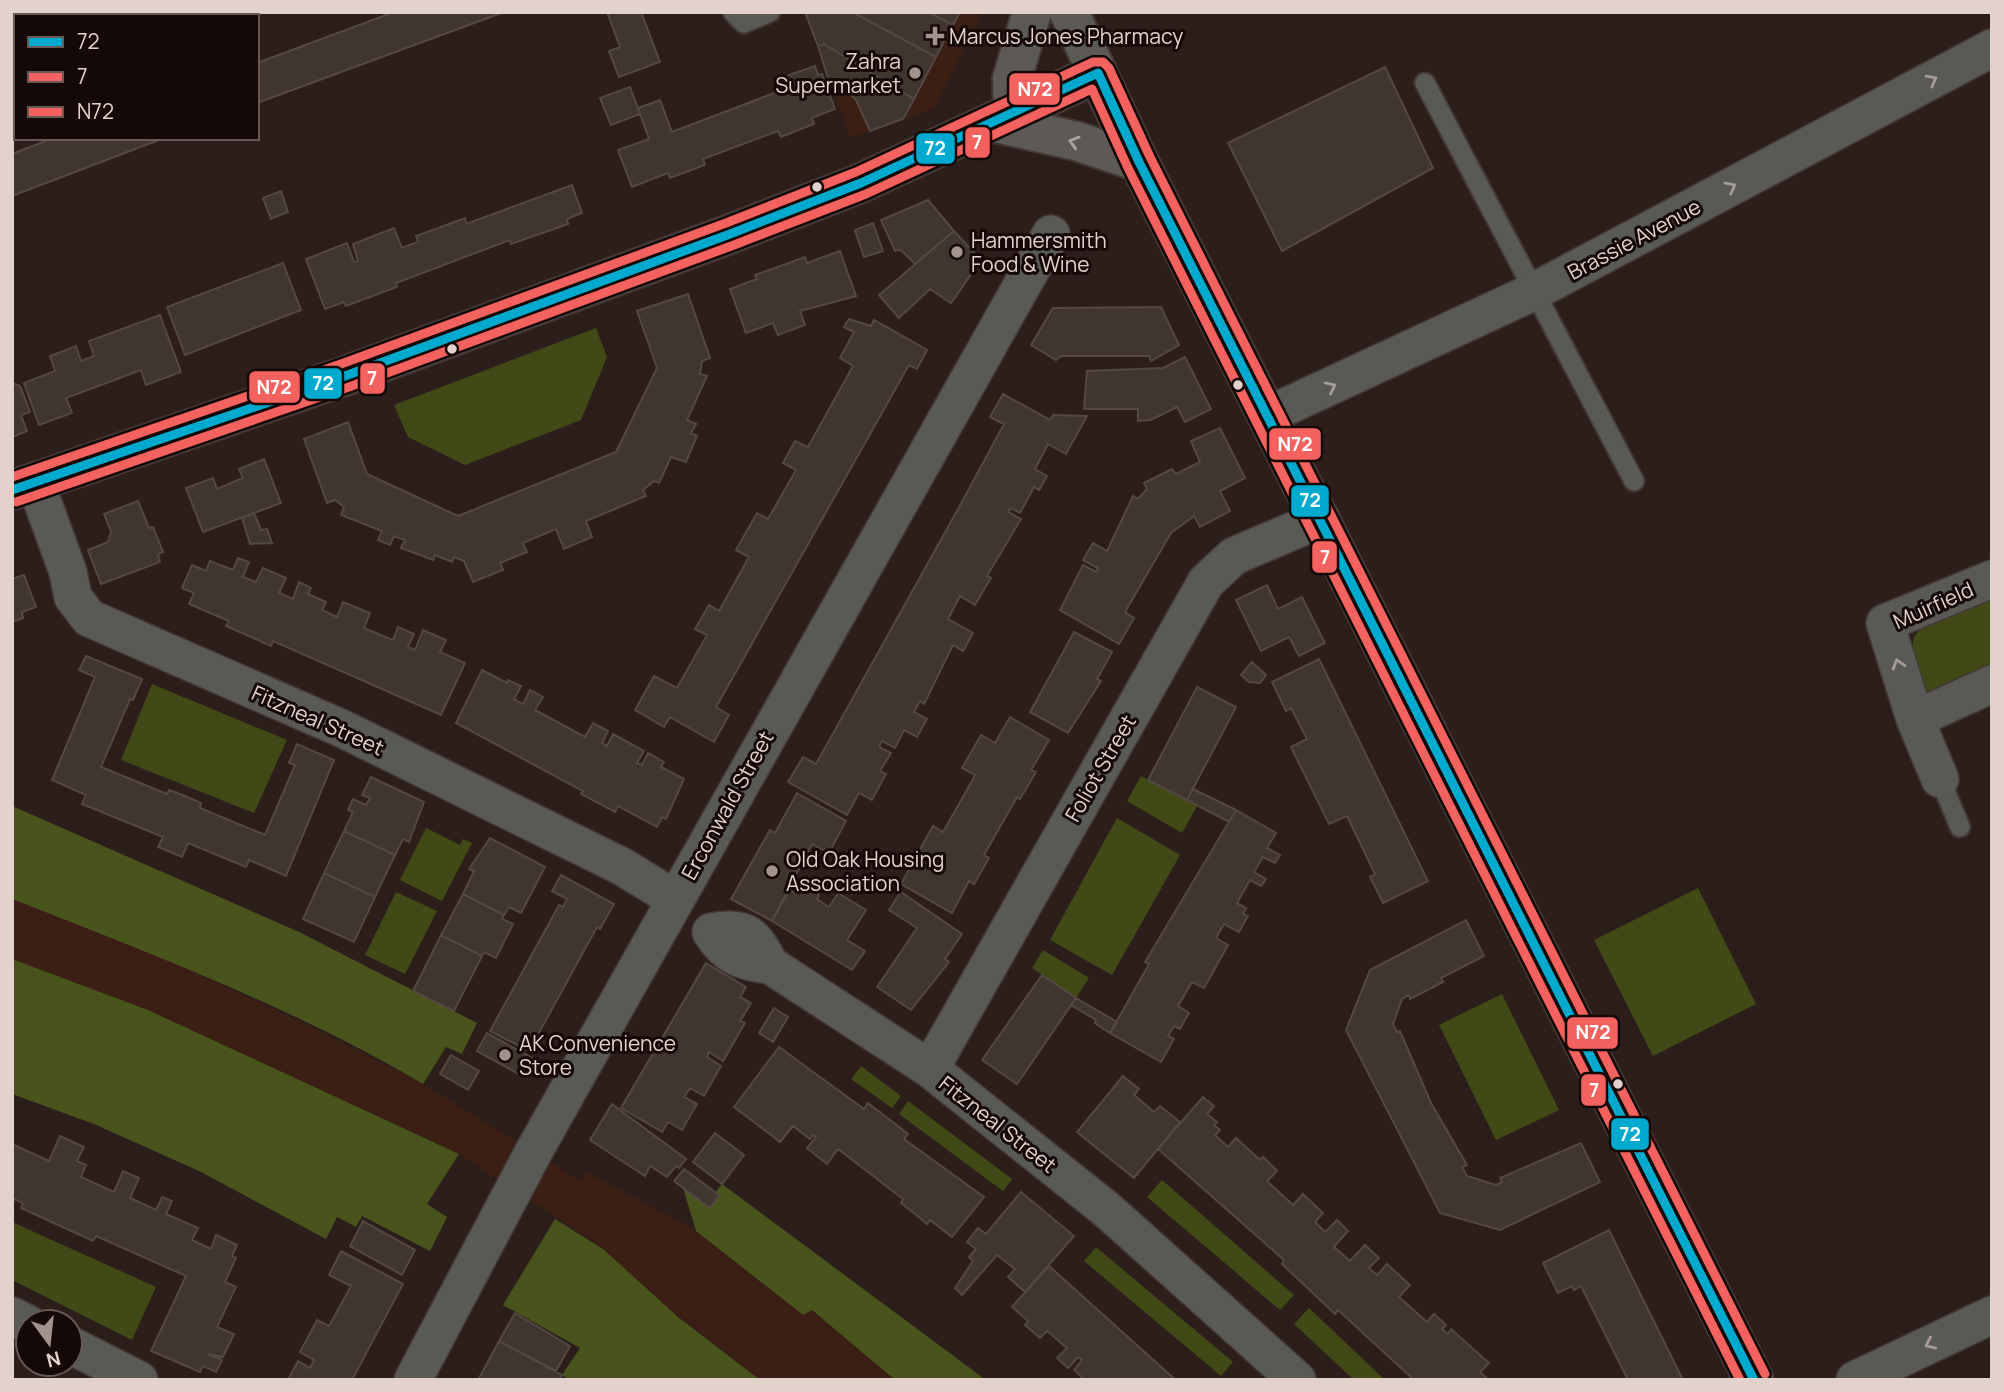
<svg xmlns="http://www.w3.org/2000/svg" width="2004" height="1392" viewBox="0 0 2004 1392" font-family="Manrope,sans-serif">
<style>
.built{fill:#3c1f14}
.green{fill:#414a17}
.forest{fill:#49541d}
.building{fill:#40352f;stroke:#534842;stroke-width:2}
.lines{fill:none;stroke-linecap:round;stroke-linejoin:round}
.lane-casing{stroke:#443835;stroke-width:23}
.street-casing{stroke:#443835;stroke-width:40}
.secondary-casing{stroke:#443835;stroke-width:42}
.lane{stroke:#595955;stroke-width:19}
.street{stroke:#595955;stroke-width:37}
.secondary{stroke:#5d5a56;stroke-width:38}
.bus-1-casing{stroke:#140906;stroke-width:14}
.bus-2-casing{stroke:#140906;stroke-width:14}
.bus-3-casing{stroke:#140906;stroke-width:14}
.bus-1{stroke:#00a9ce;stroke-width:9}
.bus-2{stroke:#f3625e;stroke-width:9}
.bus-3{stroke:#f3625e;stroke-width:9}
.oneway{stroke:#a59c96}
.oneway2{stroke:#ada29d}
.poi-dot{fill:#a3938e;stroke:#140906;stroke-width:2.5}
.bus-dot{fill:#e3d2cc;stroke:#140906;stroke-width:2.5}
.labels{text-anchor:middle;dominant-baseline:central;stroke-width:6;stroke-linejoin:round;paint-order:stroke}
.poi-label{font-size:21px;fill:#e3d2cc;stroke:#140906;text-anchor:start}
.street-label{font-size:21px;fill:#e3d2cc;stroke:#140906}
.line-badge{stroke:#140906;stroke-width:2.5}
.badge-label{font-size:19px;text-anchor:middle;font-weight:bold;fill:#fff}
</style>
<rect width="100%" height="100%" fill="#2c1e1a"/>
<!-- built -->
<path class="built" d="M848,12H982L934,109L851,138L825,67Z
M12,899L172,962L302,1022L418,1081L581,1181L586,1172L688,1225L803,1315L811,1310L895,1380H760L605,1258L603,1248L459,1154L148,1010L12,959Z"/>
<!-- green -->
<path class="green" d="M596,328L607,357L581,420L465,465L408,437L394,405Z
M1992,597V672L1927,695C1922,679 1912,659 1913,642C1915,621 1973,605 1992,597Z
M152,684L287,740L254,813L121,760Z
M1141,776L1197,806L1182,833L1127,801Z
M1117,818L1180,855L1112,975L1050,940Z
M426,828L460,845L463,839L472,843L442,901L400,880Z
M1698,888L1756,1004L1653,1056L1594,940Z
M396,892L437,911L405,974L365,955Z
M1043,950L1089,978L1076,998L1032,968Z
M1502,994L1559,1110L1496,1140L1439,1025Z
M861,1066L901,1096L892,1108L851,1079Z
M908,1101L1012,1179L1003,1191L899,1114Z
M1162,1180L1294,1295L1280,1310L1147,1197Z
M12,1222L156,1287L132,1340L12,1280Z
M1096,1247L1233,1362L1221,1376L1084,1261Z
M1309,1308L1385,1380H1386H1354L1294,1324Z"/>
<!-- forest -->
<path class="forest" d="M12,806L299,932L477,1023L462,1054L446,1047L423,1084C297,1009 149,953 12,899Z
M12,959L148,1010L459,1154L427,1204L447,1217L430,1251L362,1216L356,1227L337,1217L326,1239L199,1171L94,1124L12,1094Z
M722,1184L986,1380H895L812,1310L803,1315L696,1231L683,1188L710,1208L719,1196L715,1193Z
M555,1219L603,1249L678,1317L760,1380H569L562,1375L580,1348L503,1305Z"/>
<!-- building -->
<path class="building" d="M108,12L99,16H16V47L12,49V13Z
M394,12H504L257,103V63Z
M607,12H641L660,62L619,77L609,51L620,47Z
M805,12H852L936,57L914,99L824,44L818,46Z
M852,12H928L953,25L936,57Z
M928,12H960L953,25Z
M824,44L914,99L903,119L870,131L856,100L835,80L829,81L818,46Z
M815,66L818,75L822,74L835,109L812,118L814,124L781,137L778,131L703,159L705,165L670,178L668,173L632,187L618,150L649,139L638,108L660,100L672,132L790,87L786,76Z
M1385,67L1433,168L1282,251L1228,143Z
M630,87L640,114L611,125L600,98Z
M53,138H164L12,196V154Z
M572,185L582,213L567,219L568,224L511,244L510,240L396,283L397,287L346,306L344,302L325,309L306,259L347,243L354,262L358,261L353,244L394,228L402,248L418,242L416,236L465,218L466,224Z
M281,191L288,212L271,219L263,198Z
M928,200L954,231L915,264L901,250L895,251L881,220Z
M873,223L883,251L864,257L855,230Z
M954,231L981,260L951,303L930,289L899,318L879,295Z
M840,251L856,296L800,311L805,325L778,335L773,323L746,333L730,289L757,279L755,275L805,257L807,263Z
M283,263L301,310L185,355L167,307Z
M688,294L710,358L702,361L700,374L707,376L687,420L696,424L691,433L697,436L686,462L671,457L659,483L654,481L643,490L646,496L586,521L592,537L564,549L556,529L523,543L527,552L500,563L503,570L473,582L464,561L454,557L452,562L435,555L433,560L401,548L405,540L394,536L390,545L378,540L382,531L341,515L344,507L335,500L327,503L304,439L348,422L367,474L458,516L616,452L657,368L637,311Z
M1161,307L1179,345L1151,361L1149,356H1061L1056,360L1031,345L1053,308Z
M160,315L181,372L146,385L141,370L66,398L72,413L39,425L24,383L55,371L50,356L76,346L81,361L94,356L89,341Z
M849,319L871,326L874,320L927,350L917,369L909,365L905,372L719,702L716,707L729,715L714,742L670,717L664,727L635,710L654,676L677,688L707,635L695,629L709,605L719,611L749,557L736,550L757,513L768,519L796,470L783,463L795,441L808,447L853,366L840,358L854,332L844,327Z
M1185,357L1211,409L1185,422L1177,407L1151,420L1138,421V409H1084L1087,371L1163,368Z
M12,383L20,386L30,412L21,415L27,431L12,437Z
M1003,394L1050,420L1053,415L1087,416L1066,454L1048,444L1035,469L1047,476L1039,490L1034,487L1020,513L1011,508L1008,512L1021,519L987,576L991,578L975,605L960,596L948,619L973,633L963,651L953,645L924,704L920,701L914,712L927,719L917,737L904,730L895,748L882,741L879,747L891,753L880,771L886,774L872,800L859,793L847,815L788,782L803,757L816,764L958,509L1004,424L990,417Z
M1220,428L1245,478L1220,491L1230,511L1200,527L1194,516L1171,533L1125,612L1134,618L1119,644L1060,610L1083,565L1096,572L1098,568L1083,560L1093,543L1107,551L1133,496L1138,499L1147,489L1144,483L1172,469L1176,474L1200,462L1191,441Z
M264,459L281,503L203,532L186,488L213,478L217,489L243,478L239,469Z
M138,501L149,528L153,527L163,552L158,554L160,562L101,584L88,550L108,542L111,532L104,514Z
M254,513L261,530L267,529L272,543L250,544L242,518Z
M238,558L249,562L243,577L256,582L263,568L286,578L279,593L293,599L299,582L311,588L308,594L326,602L322,610L337,617L343,602L370,613L364,628L393,640L398,627L414,634L408,647L415,650L423,630L446,640L440,652L465,663L441,715L273,641L271,646L249,636L226,626L229,621L189,604L194,593L182,588L192,565L206,571L210,561L233,570Z
M24,575L36,607L22,612L23,618L12,622V579Z
M1267,585L1278,609L1302,597L1325,643L1299,656L1289,637L1261,651L1236,600Z
M1074,632L1112,652L1097,679L1101,681L1068,733L1030,712Z
M86,656L142,679L133,700L130,699L101,767L167,794L169,790L185,796L201,803L200,808L265,835L295,765L289,763L297,744L334,760L286,876L249,860L246,867L188,843L182,857L158,847L163,837L82,804L86,795L52,780L95,677L79,670Z
M1319,659L1428,881L1383,903L1370,877L1375,874L1347,816L1329,824L1291,747L1307,739L1291,708L1286,711L1272,682Z
M1252,662L1266,675L1260,683L1249,682L1241,675Z
M482,670L507,683L508,680L521,686L514,699L523,704L530,690L543,697L535,710L585,737L593,723L608,731L602,743L607,746L613,734L644,751L637,763L642,765L648,753L664,762L661,767L684,779L666,819L662,817L657,827L618,806L615,812L581,794L583,791L456,723Z
M1197,687L1236,707L1187,800L1148,780Z
M1010,717L1049,740L1031,770L1036,772L1020,799L1017,797L984,855L989,858L974,884L969,881L952,913L901,884L916,857L927,863L930,859L918,853L933,826L943,832L972,781L975,775L962,768L981,735L995,743Z
M371,777L424,802L409,842L403,839L395,855L344,831L353,812L348,810L353,799L366,805L370,798L362,795Z
M1193,789L1236,810L1229,822L1187,800Z
M797,793L846,821L829,853L812,844L772,921L731,899L770,830L775,833Z
M1236,810L1276,833L1267,848L1280,855L1275,863L1263,857L1254,872L1266,879L1261,886L1250,880L1237,903L1246,908L1243,914L1248,916L1239,932L1224,924L1216,938L1228,945L1204,988L1192,982L1178,1006L1189,1013L1180,1029L1174,1026L1168,1036L1174,1039L1161,1062L1110,1033L1149,964L1145,962Z
M344,831L395,855L375,897L324,873Z
M490,838L545,867L521,913L509,907L504,915L463,894L474,871L469,869Z
M324,873L375,897L354,942L303,919Z
M561,875L614,904L600,929L597,927L529,1051L490,1031L559,905L563,907L567,899L552,891Z
M803,885L819,895L817,899L829,907L838,893L866,910L847,940L865,951L852,970L772,921L789,890L797,894Z
M901,892L962,934L945,959L949,962L911,1010L877,987L917,928L889,910Z
M463,894L504,915L502,919L513,924L496,958L484,952L482,956L441,935Z
M1466,920L1484,956L1441,978L1443,982L1410,999L1409,995L1402,999L1393,1024L1397,1032L1400,1031L1431,1103L1467,1165L1462,1167L1467,1176L1496,1185L1502,1182L1500,1178L1581,1143L1600,1182L1500,1230L1440,1213L1346,1030L1370,970Z
M441,935L482,956L454,1011L413,991Z
M706,963L746,987L740,997L751,1003L740,1021L745,1023L723,1061L709,1052L707,1057L721,1066L704,1096L690,1088L684,1097L697,1104L682,1130L668,1122L662,1132L621,1108Z
M1042,975L1076,998L1017,1084L982,1060Z
M1076,998L1117,1022L1110,1033L1095,1023L1096,1020L1071,1005Z
M774,1008L788,1017L773,1042L759,1033Z
M487,1033L534,1059L524,1077L477,1051Z
M779,1047L864,1109L868,1103L908,1134L904,1139L984,1197L952,1237L930,1220L927,1224L915,1214L901,1203L903,1199L838,1149L827,1164L807,1148L816,1137L813,1135L810,1139L793,1126L780,1142L734,1107Z
M451,1055L479,1071L468,1090L440,1074Z
M1123,1076L1139,1089L1134,1095L1154,1112L1160,1106L1180,1122L1134,1178L1077,1132Z
M1203,1097L1214,1106L1207,1114L1217,1122L1214,1125L1220,1130L1215,1135L1228,1147L1236,1138L1260,1160L1263,1157L1277,1171L1267,1181L1293,1205L1303,1194L1323,1213L1315,1222L1325,1232L1337,1220L1348,1231L1334,1247L1350,1261L1365,1245L1379,1258L1369,1268L1377,1275L1387,1264L1410,1285L1399,1297L1427,1322L1434,1314L1446,1325L1442,1329L1448,1334L1451,1329L1489,1363L1480,1372L1489,1380H1414L1338,1310L1335,1314L1282,1264L1284,1260L1158,1149Z
M612,1104L686,1159L679,1168L676,1166L667,1177L650,1166L645,1176L590,1140Z
M715,1133L744,1155L722,1184L693,1162Z
M60,1136L84,1147L77,1161L86,1165L81,1177L114,1192L123,1171L139,1178L130,1198L156,1210L162,1197L172,1201L166,1214L198,1228L192,1240L211,1249L216,1235L237,1245L232,1256L236,1258L225,1282L236,1287L217,1327L234,1334L223,1357L208,1354L222,1360L216,1372L203,1366L200,1372L151,1351L186,1276L96,1236L93,1241L21,1208L23,1203L12,1198V1144L49,1161Z
M684,1169L719,1195L710,1208L674,1181Z
M1021,1192L1074,1236L1025,1292L1008,1277L1015,1269L997,1255L962,1295L955,1288L973,1261L969,1257L976,1249L967,1242L978,1228L986,1234Z
M363,1221L415,1250L402,1275L350,1246Z
M1609,1230L1628,1269L1683,1380H1628L1581,1286L1574,1290L1572,1286L1558,1293L1543,1263Z
M341,1251L403,1284L352,1380H292L289,1378L298,1361L310,1368L314,1360L300,1352L317,1320L329,1326L351,1286L329,1275Z
M1049,1266L1169,1374L1176,1380H1085L1074,1370L1082,1360L1078,1357L1068,1368L1057,1358L1067,1348L1047,1331L1040,1338L1025,1325L1028,1321L1012,1307Z
M515,1313L570,1346L556,1371L499,1341Z
M499,1341L562,1375L560,1380H478Z"/>
<g class="lines">
<!-- lane casing -->
<g class="lane-casing">
<path id="lane" d="M733,12L744,23L770,12
M1425,83L1634,481
M1940,779L1960,827"/>
</g>
<!-- street casing -->
<g class="street-casing">
<path id="street" d="M202,16L211,12
M12,89L16,88
M1268,415L1535,291L1992,48
M35,481L68,572L73,597L89,618L343,729L623,867L675,899
M1992,579L1885,623L1915,719L1992,684
M1915,719L1940,779
M711,932C726,956 741,962 770,965L930,1069L1106,1209L1297,1380
M711,932C747,926 753,933 770,965
M930,1069L1206,582L1234,556L1321,519
M12,1316L28,1324
M70,1345L139,1380
M413,1380L534,1151L1051,234
M1855,1380L1992,1315"/>
</g>
<!-- secondary casing -->
<g class="secondary-casing">
<path id="secondary" d="M1069,12L1139,162L1754,1380
M1013,111L1012,79L1032,12
M996,123L1076,141L1139,162
M12,490L345,376L730,234L861,183L1098,73"/>
</g>
<!-- lane -->
<use href="#lane" class="lane"/>
<!-- street -->
<use href="#street" class="street"/>
<!-- secondary -->
<use href="#secondary" class="secondary"/>
<!-- bus-1 casing -->
<g class="bus-1-casing">
<path id="bus-1" d="M12,490L345,376L730,234L861,183L1098,73L1139,162L1754,1380"/>
</g>
<!-- bus-2 casing -->
<g class="bus-2-casing">
<path id="bus-2" d="M16,502L349,387L734,245L866,194L1092,89L1128,168L1740,1380"/>
</g>
<!-- bus-3 casing -->
<g class="bus-3-casing">
<path id="bus-3" d="M12,477L341,364L726,223L856,172L1093,62H1103L1109,68L1150,157L1765,1374"/>
</g>
<!-- bus-1 -->
<use href="#bus-1" class="bus-1"/>
<!-- bus-2 -->
<use href="#bus-2" class="bus-2"/>
<!-- bus-3 -->
<use href="#bus-3" class="bus-3"/>
</g>
<!-- one-way arrows -->
<defs><path id="oneway-chevron" d="M-2-3.5L2.5 0L-2 3.5" fill="none" stroke-width="1.6" stroke-linecap="round" stroke-linejoin="round" transform="scale(1.75)"/></defs>
<g class="oneway">
<use href="#oneway-chevron" transform="translate(1932 80) rotate(-28)"/>
<use href="#oneway-chevron" transform="translate(1731 187) rotate(-28)"/>
<use href="#oneway-chevron" transform="translate(1331 387) rotate(-25)"/>
<use href="#oneway-chevron" transform="translate(1898 664) rotate(-107)"/>
<use href="#oneway-chevron" transform="translate(1930 1344) rotate(155)"/>
</g>
<use class="oneway2" href="#oneway-chevron" transform="translate(1074 142) rotate(-164)"/>
<!-- markers -->
<g class="poi-dot">
<path d="M931.5 25.5h7v7h7v7h-7v7h-7v-7h-7v-7h7z"/>
<circle cx="915" cy="73" r="7"/>
<circle cx="957" cy="252" r="7"/>
<circle cx="772" cy="871" r="7"/>
<circle cx="505" cy="1055" r="7"/>
</g>
<g class="bus-dot">
<circle cx="817" cy="187" r="6"/>
<circle cx="452" cy="349" r="6"/>
<circle cx="1238" cy="385" r="6"/>
<circle cx="1618" cy="1084" r="6"/>
</g>
<g class="labels">
<!-- poi labels -->
<g class="poi-label">
<text x="949" y="36">Marcus Jones Pharmacy</text>
<text x="901" y="61" text-anchor="end">Zahra<tspan x="901" dy="24">Supermarket</tspan></text>
<text x="971" y="240">Hammersmith<tspan x="971" dy="24">Food &amp; Wine</tspan></text>
<text x="786" y="859">Old Oak Housing<tspan x="786" dy="24">Association</tspan></text>
<text x="519" y="1043">AK Convenience<tspan x="519" dy="24">Store</tspan></text>
</g>
<!-- street labels -->
<g class="street-label">
<text transform="translate(1634 239) rotate(-28)">Brassie Avenue</text>
<text transform="translate(1933 605) rotate(-24)">Muirfield</text>
<text transform="translate(318 720) rotate(24)">Fitzneal Street</text>
<text transform="translate(1100 768) rotate(-60)">Foliot Street</text>
<text transform="translate(727 805) rotate(-61)">Erconwald Street</text>
<text transform="translate(998 1124) rotate(38)">Fitzneal Street</text>
</g>
</g>
<g class="line-badge">
<rect x="1008" y="72" width="53" height="34" rx="7" fill="#f3625e"/>
<rect x="964" y="126" width="27" height="33" rx="7" fill="#f3625e"/>
<rect x="915" y="132" width="41" height="33" rx="7" fill="#00a9ce"/>
<rect x="359" y="362" width="27" height="33" rx="7" fill="#f3625e"/>
<rect x="303" y="367" width="40" height="33" rx="7" fill="#00a9ce"/>
<rect x="248" y="370" width="53" height="34" rx="7" fill="#f3625e"/>
<rect x="1268" y="427" width="54" height="34" rx="7" fill="#f3625e"/>
<rect x="1290" y="484" width="40" height="34" rx="7" fill="#00a9ce"/>
<rect x="1311" y="540" width="27" height="34" rx="7" fill="#f3625e"/>
<rect x="1566" y="1016" width="53" height="34" rx="7" fill="#f3625e"/>
<rect x="1580" y="1073" width="27" height="34" rx="7" fill="#f3625e"/>
<rect x="1610" y="1117" width="40" height="34" rx="7" fill="#00a9ce"/>
</g>
<g class="badge-label">
<text x="1035" y="96">N72</text>
<text x="977" y="149">7</text>
<text x="935" y="155">72</text>
<text x="372" y="385">7</text>
<text x="323" y="390">72</text>
<text x="274" y="394">N72</text>
<text x="1295" y="451">N72</text>
<text x="1310" y="507">72</text>
<text x="1325" y="564">7</text>
<text x="1593" y="1039">N72</text>
<text x="1594" y="1097">7</text>
<text x="1630" y="1141">72</text>
</g>
<!-- border -->
<rect width="2004" height="1392" fill="none" stroke="#e3d2cc" stroke-width="28"/>
<!-- legend -->
<rect x="14" y="14" width="245" height="126" fill="#140906" stroke="#675955" stroke-width="2"/>
<rect x="28" y="37" width="35" height="10" fill="#00a9ce" stroke="#675955" stroke-width="2"/>
<text x="77" y="49" font-size="21" fill="#e3d2cc">72</text>
<rect x="28" y="72" width="35" height="10" fill="#f3625e" stroke="#675955" stroke-width="2"/>
<text x="77" y="84" font-size="21" fill="#e3d2cc">7</text>
<rect x="28" y="107" width="35" height="10" fill="#f3625e" stroke="#675955" stroke-width="2"/>
<text x="77" y="119" font-size="21" fill="#e3d2cc">N72</text>
<!-- north arrow -->
<g transform="translate(49 1343) rotate(165)"><circle r="33" fill="#140906" stroke="#675955" stroke-width="2"/>
<path d="M0-5L12 26L0 18L-12 26Z" fill="#a3938e"/>
<text y="-10" font-size="19" font-weight="bold" text-anchor="middle" fill="#e3d2cc">N</text>
</g>
</svg>
